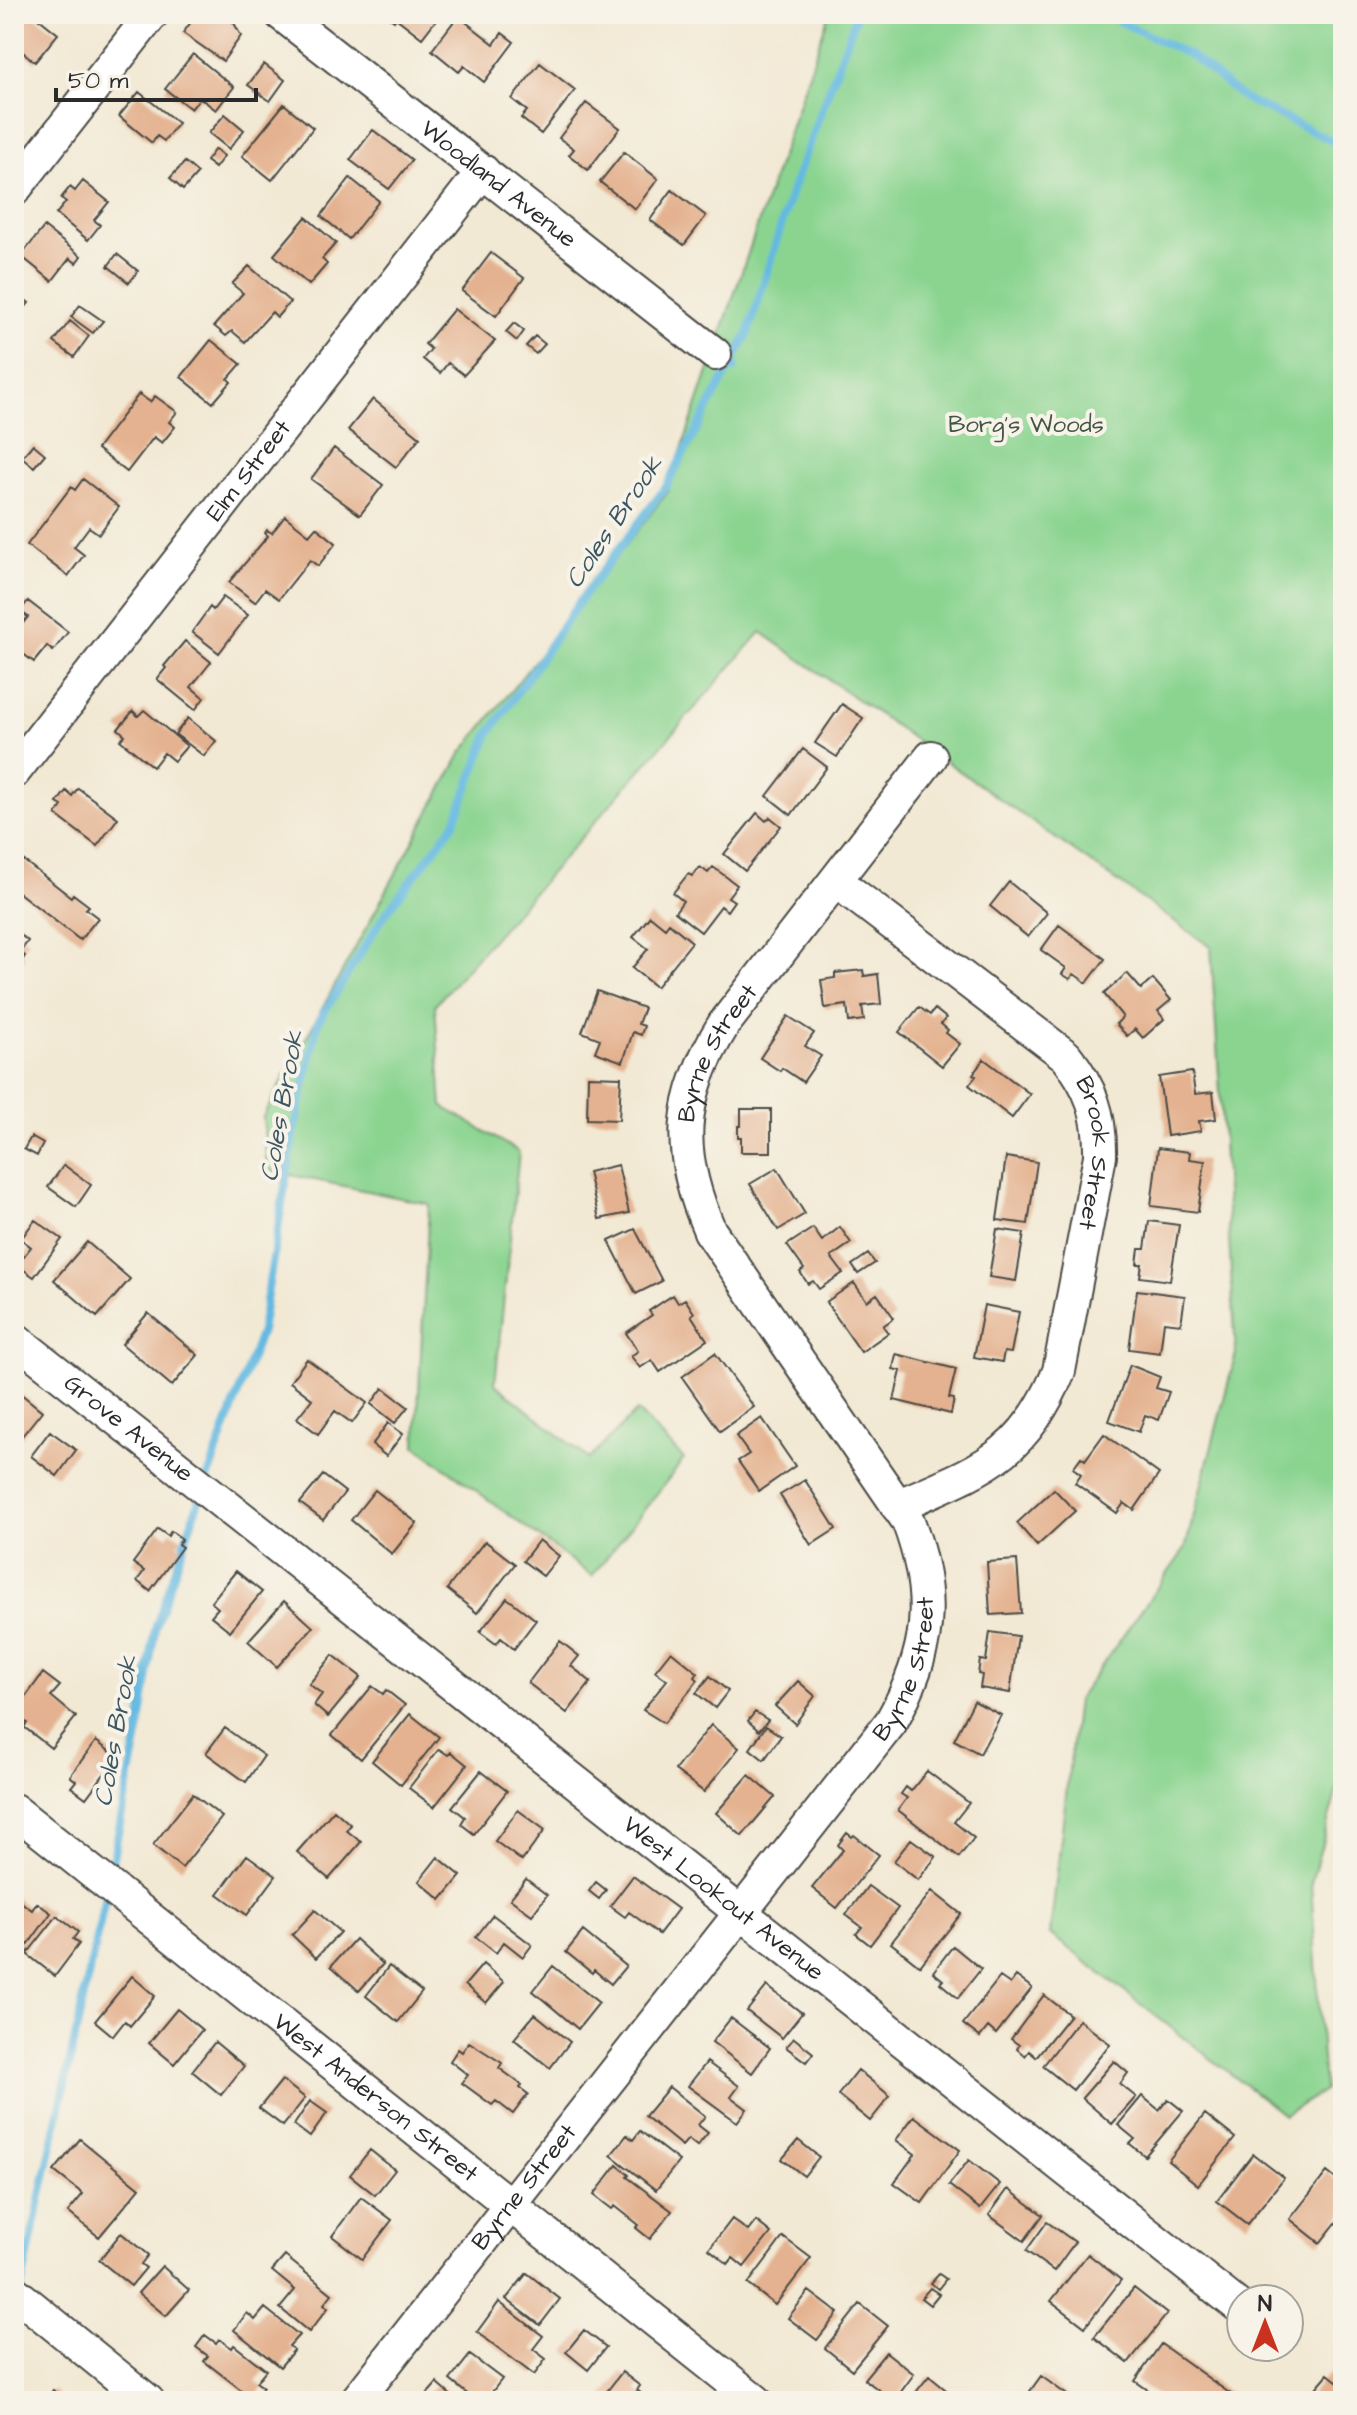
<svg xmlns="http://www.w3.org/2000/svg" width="1357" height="2415" viewBox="0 0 1357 2415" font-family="'Architects Daughter',sans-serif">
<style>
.green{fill:#8ad490;stroke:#5a805e;stroke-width:2}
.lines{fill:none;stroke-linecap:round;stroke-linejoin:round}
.stream{stroke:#64b9e1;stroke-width:8}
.building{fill:#e4b290}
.minor-casing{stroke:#494844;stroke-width:36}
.minor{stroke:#fff;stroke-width:32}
.labels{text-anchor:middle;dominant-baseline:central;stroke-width:8;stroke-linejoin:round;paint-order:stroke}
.street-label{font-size:24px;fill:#2b2b2b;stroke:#f7f3e8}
.park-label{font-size:24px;fill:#435544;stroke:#f7f3e8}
.water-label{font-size:26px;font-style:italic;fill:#3c5662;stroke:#f7f3e8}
</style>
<rect width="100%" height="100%" fill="#f7f3e8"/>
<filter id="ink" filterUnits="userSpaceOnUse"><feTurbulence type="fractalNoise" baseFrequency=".0125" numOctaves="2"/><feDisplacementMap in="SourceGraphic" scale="16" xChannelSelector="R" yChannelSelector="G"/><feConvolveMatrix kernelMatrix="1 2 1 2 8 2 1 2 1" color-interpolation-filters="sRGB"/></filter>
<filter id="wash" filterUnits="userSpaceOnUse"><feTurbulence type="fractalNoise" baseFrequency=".006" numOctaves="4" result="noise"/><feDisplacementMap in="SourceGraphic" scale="32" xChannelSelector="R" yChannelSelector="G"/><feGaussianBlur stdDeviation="1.8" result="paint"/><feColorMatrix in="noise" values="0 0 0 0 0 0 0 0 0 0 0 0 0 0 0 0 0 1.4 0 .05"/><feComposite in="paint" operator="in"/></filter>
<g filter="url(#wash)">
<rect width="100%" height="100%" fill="#f2e9d4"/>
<!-- green -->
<path class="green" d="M829,14H1343V1768L1311,1883L1324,2091L1284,2115L1050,1934L1077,1700L1185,1549L1236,1353L1211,947L761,632L435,1005L442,1106L519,1152L495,1384L589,1459L637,1411L684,1459L592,1576L416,1446L429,1204L267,1170L263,1117L461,754L667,493Z"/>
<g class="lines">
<!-- stream -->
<path class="stream" d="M1104,14L1193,57L1243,98L1343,146
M206,1482L261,1331L294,1132L318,1022L383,917L454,824L489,734L584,595L666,487L728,371L735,368L734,359L748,334L792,190L857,14
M109,1877L138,1736L155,1629L201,1495
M21,2288L106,1894"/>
</g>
<g id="blocks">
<!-- building -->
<path class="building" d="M23,14H33L58,34L35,62L14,45V25Z
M197,14H221L234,23L241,36L223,61L183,33Z
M385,14H436L439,16L422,38L396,18L394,21Z
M458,16L494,44L502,33L514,42L484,82L464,66L459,72L432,50Z
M193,54L234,87L216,110L200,98L191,109L165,89Z
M540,63L575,90L541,134L521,118L527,111L512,99Z
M264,64L285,80L270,101L248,85Z
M139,92L178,123L164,141L157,136L152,143L119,116Z
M586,103L620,128L588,170L569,155L574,149L559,138Z
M284,104L313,128L272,180L242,156Z
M225,114L244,130L229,149L209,133Z
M373,130L412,160L389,189L350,160Z
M215,149L224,156L215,168L206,161Z
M624,152L658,179L635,209L600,182Z
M185,162L198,173L183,190L170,178Z
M350,178L379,201L349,239L321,216Z
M83,181L109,202L94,220L100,225L88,240L56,214L66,202L61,198L70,187L75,191Z
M672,190L706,216L684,245L650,220Z
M306,217L336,243L322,259L327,264L309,285L274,255Z
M44,227L81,256L76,263L70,258L52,281L21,256Z
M491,253L524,278L496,316L462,291Z
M117,254L138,271L129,283L108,266Z
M249,266L290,302L277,317L272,312L245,342L232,331L226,336L214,326L243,293L232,284Z
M14,291L29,303L14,321Z
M80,305L103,321L93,333L71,317Z
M454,309L495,341L464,375L448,363L440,373L423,359L431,349L425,344Z
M70,321L89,336L74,357L54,342Z
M514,323L524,331L517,341L506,332Z
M535,336L545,344L536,354L526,346Z
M211,340L241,364L228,379L231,382L213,403L181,377Z
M139,394L150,402L155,396L177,412L169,422L175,427L162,443L154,437L127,472L97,449Z
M373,399L420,437L396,467L348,430Z
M33,444L45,454L34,467L22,457Z
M334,448L383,485L360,515L311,479Z
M83,479L119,507L99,534L89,527L74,547L84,555L68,576L27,545L71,487L75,490Z
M285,516L309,535L316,527L336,543L318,566L310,560L279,599L265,589L255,602L229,582L268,536L265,533L267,530L272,533Z
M223,597L248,615L219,653L192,632L210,607L213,610Z
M28,601L68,632L53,651L47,646L34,662L14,647V634L28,617L20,611Z
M185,641L211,662L191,687L204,698L195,710L157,679L166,668L164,666Z
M842,704L863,718L837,757L815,743Z
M144,710L187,746L174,761L164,753L153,767L120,740L125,735L118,729L133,711L138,716Z
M188,718L216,741L204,756L175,734Z
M803,749L827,767L791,815L767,796Z
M78,788L118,818L97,846L56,815L62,806L57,803L66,791L72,796Z
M757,813L766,821L770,817L781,826L745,871L724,854Z
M23,860L71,897L73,894L89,906L86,909L98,918L80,940L14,889V872Z
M700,867L708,873L713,867L737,885L728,897L734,901L727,911L721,906L701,932L675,912L683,901L673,893L688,874L692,876Z
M1009,882L1047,913L1028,937L990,906Z
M650,916L665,928L669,923L692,942L656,987L632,968L648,949L633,937Z
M1059,925L1105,959L1087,983L1074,974L1070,979L1062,974L1066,968L1041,950Z
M14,930L28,941L20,952L25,956L21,962L14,957Z
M863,970L864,976L878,974L881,1004L862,1006L864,1020L849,1022L847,1005L825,1008L821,980L835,978V973Z
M1127,973L1141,989L1153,979L1171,1000L1158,1011L1164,1019L1143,1038L1135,1029L1127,1036L1116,1024L1123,1017L1104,994Z
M597,991L644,1008L638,1024L644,1026L641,1035L633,1032L623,1062L595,1052L600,1039L582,1032Z
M919,1007L930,1015L935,1009L946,1018L941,1024L948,1030L946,1033L960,1044L942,1066L899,1032Z
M788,1016L814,1033L805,1046L821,1056L803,1082L782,1068L780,1071L760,1058Z
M984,1059L1030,1094L1012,1118L969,1085L976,1076L973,1074Z
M1192,1072L1195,1094L1213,1092L1216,1119L1199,1121L1201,1131L1167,1136L1159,1077Z
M588,1076L621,1077L619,1120L587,1119Z
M741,1109H771V1152H741V1137H738V1126H741Z
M31,1137L43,1144L37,1156L24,1149Z
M1158,1148L1190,1152L1189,1159L1205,1161L1198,1212L1151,1206Z
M1006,1157L1037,1162L1028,1224L997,1220Z
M64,1165L91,1185L76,1207L48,1187Z
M618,1165L629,1213L599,1219L588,1172Z
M777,1168L805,1214L778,1230L750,1184Z
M35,1220L62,1239L34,1277L17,1265L31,1247L21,1239Z
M1149,1221L1179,1225L1170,1281L1140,1277L1142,1264H1137L1139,1249H1145Z
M840,1227L851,1243L831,1257L843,1273L819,1289L813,1281L808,1284L800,1272L804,1269L787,1245L813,1228L822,1241Z
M635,1229L662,1281L636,1294L609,1241Z
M997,1229L1024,1233L1016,1281L989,1277Z
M87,1242L130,1279L97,1317L54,1280Z
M868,1254L875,1263L858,1274L852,1265Z
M854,1283L867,1301L877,1294L894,1318L883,1326L888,1333L861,1352L826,1302Z
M1137,1290L1185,1296L1181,1324L1164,1322L1160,1353L1129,1349Z
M673,1295L678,1303L685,1299L694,1313L691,1315L707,1340L660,1372L652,1360L640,1368L631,1356L638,1351L626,1333L652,1315L649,1311Z
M984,1305L1019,1312L1011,1353L1004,1352L1002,1362L974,1357Z
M148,1313L198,1355L172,1386L122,1344Z
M715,1353L754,1407L720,1431L682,1377Z
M896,1354L956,1369L949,1398L954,1399L951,1414L894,1400L901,1371L893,1369Z
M307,1359L367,1403L352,1423L335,1411L318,1434L297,1418L312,1399L290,1382Z
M1130,1365L1160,1377L1156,1388L1169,1392L1159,1420L1145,1415L1139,1432L1109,1421Z
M383,1388L408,1407L395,1423L371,1404Z
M15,1389L42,1411L14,1446V1391Z
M762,1418L795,1466L759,1491L738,1461L749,1454L736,1436Z
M388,1423L403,1434L386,1456L372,1445Z
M50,1431L76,1450L57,1476L31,1456Z
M1104,1434L1159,1474L1134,1510L1124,1503L1117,1513L1075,1483L1081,1474L1073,1468L1081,1457L1085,1460Z
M323,1475L345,1492L323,1520L300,1503Z
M805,1480L836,1529L811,1545L780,1495Z
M1054,1489L1075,1511L1037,1546L1017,1523Z
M375,1490L417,1523L392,1554L351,1520Z
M158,1529L168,1536L171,1531L182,1539L178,1544L182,1547L150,1591L137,1581L144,1571L133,1563Z
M539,1540L559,1556L543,1576L523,1561Z
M485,1541L515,1564L477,1613L447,1589Z
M1017,1560L1021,1613L990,1615L987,1562Z
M236,1571L262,1592L230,1631L211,1616L218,1608L211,1602Z
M507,1598L536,1620L514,1649L501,1638L496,1644L480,1632Z
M284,1601L313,1627L277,1667L248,1641Z
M990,1632L1018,1636L1010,1693L980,1688L982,1675L978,1674L980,1660L986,1661Z
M560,1641L579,1656L571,1666L591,1682L567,1713L528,1683Z
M671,1651L698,1673L695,1677L698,1680L664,1723L643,1710L667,1680L655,1671Z
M333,1655L361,1677L328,1717L314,1705L322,1694L309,1684Z
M43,1673L60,1686L51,1696L76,1717L51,1748L24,1727L27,1723L14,1713Z
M710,1676L728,1691L715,1708L696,1693Z
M798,1681L815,1696L795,1724L775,1706Z
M372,1686L383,1694L386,1690L405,1705L361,1759L332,1735Z
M974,1701L1001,1715L980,1754L954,1740Z
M755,1712L768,1720L759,1731L748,1721Z
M410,1714L439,1737L401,1785L372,1761Z
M711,1725L739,1748L704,1792L675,1770Z
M766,1726L781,1736L764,1760L750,1749Z
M225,1728L264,1756L246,1782L206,1753Z
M96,1741L117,1757L86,1798L71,1787L76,1781L70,1776Z
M439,1749L448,1755L451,1752L467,1765L434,1807L409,1788Z
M481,1771L507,1791L474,1834L461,1824L465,1817L452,1807Z
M927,1771L969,1803L954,1822L974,1838L959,1857L898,1810L907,1798L901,1794L906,1787L911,1791Z
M749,1775L775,1797L742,1836L716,1813Z
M193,1794L222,1817L182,1868L153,1845Z
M334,1810L351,1825L346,1830L361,1842L329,1879L297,1852Z
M518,1810L545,1830L522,1861L495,1841Z
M847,1833L852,1837L854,1835L879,1855L837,1908L812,1888L843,1850L838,1845Z
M911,1839L936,1857L918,1880L894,1861Z
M247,1855L276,1876L247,1915L218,1894Z
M438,1857L461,1876L441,1900L419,1881Z
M633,1876L678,1909L659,1934L629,1912L625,1917L610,1906Z
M526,1879L547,1895L532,1915L510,1899Z
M596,1882L606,1890L599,1899L589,1891Z
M868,1886L898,1908L870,1945L856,1934L862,1927L846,1915Z
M932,1891L961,1914L920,1966L891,1943Z
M14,1897L32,1910L37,1903L51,1913L22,1953L14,1947Z
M315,1910L340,1932L316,1958L292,1935Z
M493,1915L532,1945L523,1957L504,1942L496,1953L476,1937Z
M57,1916L78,1932L73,1939L79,1944L55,1976L27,1954Z
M583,1931L626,1966L611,1984L594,1970L592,1973L566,1952Z
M355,1939L383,1964L359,1991L331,1966Z
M953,1946L981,1969L958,1998L940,1983L943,1980L933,1972Z
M483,1964L504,1982L486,2003L465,1985Z
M389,1966L422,1992L398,2022L366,1996Z
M553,1966L599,2003L578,2029L533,1991Z
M132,1976L155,1996L130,2026L125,2021L113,2036L95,2021Z
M1016,1976L1032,1988L996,2034L988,2027L980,2037L963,2024L1000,1977L1010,1984Z
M767,1986L802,2013L782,2038L747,2011Z
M1044,1995L1070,2015L1036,2057L1029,2051L1025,2056L1017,2049L1019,2045L1011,2039Z
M177,2009L202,2030L174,2064L149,2043Z
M535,2014L570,2042L550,2068L514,2039Z
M731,2018L770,2048L752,2073L712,2042Z
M1079,2020L1110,2044L1073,2090L1043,2066Z
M794,2038L813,2053L806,2062L786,2047Z
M215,2042L244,2066L221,2095L192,2071Z
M469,2042L502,2063L499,2068L522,2085L520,2088L528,2094L513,2114L496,2101L492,2105L462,2083L468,2075L450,2061L458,2049L462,2052Z
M1114,2061L1128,2073L1120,2084L1136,2097L1112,2124L1082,2098Z
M707,2062L739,2086L731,2097L747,2109L737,2122L688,2086Z
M858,2070L890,2096L870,2121L838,2095Z
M282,2080L305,2098L283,2126L259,2108Z
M669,2087L705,2116L698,2125L708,2133L697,2146L688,2139L682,2146L645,2116Z
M1142,2096L1159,2110L1168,2099L1183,2111L1145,2156L1130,2144L1135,2139L1118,2125Z
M310,2101L327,2113L310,2137L294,2125Z
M1205,2114L1235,2138L1198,2185L1168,2161Z
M914,2116L960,2150L922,2203L894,2183L915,2154L896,2140Z
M640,2131L679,2161L656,2190L611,2155L627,2135L633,2140Z
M80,2139L140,2188L99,2237L68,2212L83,2194L54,2171Z
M798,2140L819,2157L804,2176L782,2159Z
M370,2150L395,2170L375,2195L350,2175Z
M1253,2154L1284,2178L1247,2224L1217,2201Z
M969,2160L1000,2184L980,2209L949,2185Z
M617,2165L629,2175L627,2177L672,2211L650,2239L636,2228L639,2225L615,2206L612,2209L594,2195Z
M1327,2172L1343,2185V2214L1320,2243L1290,2219Z
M1008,2189L1043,2215L1024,2241L989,2215Z
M361,2197L392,2220L362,2259L332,2236Z
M732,2219L748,2231L756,2221L771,2233L744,2267L733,2258L728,2264L709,2249Z
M1047,2222L1075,2242L1054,2271L1026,2251Z
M121,2233L148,2255L141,2264L146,2268L131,2286L99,2260Z
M783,2237L811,2258L775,2305L748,2284Z
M1088,2254L1121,2280L1085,2327L1051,2301Z
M285,2256L332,2294L324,2304L328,2308L309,2332L280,2308L295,2290L272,2271Z
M162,2266L189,2290L166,2316L138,2293Z
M527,2273L560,2299L540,2325L506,2299Z
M939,2274L946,2279L938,2289L931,2283Z
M930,2288L939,2294L930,2305L921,2298Z
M1134,2288L1167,2314L1128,2363L1094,2337Z
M809,2291L838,2313L817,2340L788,2318Z
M499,2302L543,2336L533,2349L546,2359L534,2375L477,2332Z
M860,2304L888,2326L852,2370L825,2348Z
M265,2308L299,2335L289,2346L294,2350L280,2367L234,2330L247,2313L255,2320Z
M584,2330L606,2347L588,2370L566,2352Z
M205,2335L216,2343L219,2339L232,2348L234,2345L266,2370L256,2382L263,2387L253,2399L204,2361L208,2356L196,2347Z
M1161,2344L1232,2395L1227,2401H1164L1135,2381Z
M886,2352L914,2374L894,2401L864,2379Z
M470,2355L502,2379L485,2401H476L450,2380Z
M622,2372L640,2386L637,2390L651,2401H604L601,2399Z
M1328,2374L1343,2386V2401H1305Z
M929,2376L951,2394L946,2401H909Z
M1041,2376L1067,2395L1062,2401H1023Z
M437,2383L457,2401H421Z
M53,2390L66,2401H45Z"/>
</g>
</g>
<g filter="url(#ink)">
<use href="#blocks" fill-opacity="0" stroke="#494844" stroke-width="2"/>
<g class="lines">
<!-- minor casing -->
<g class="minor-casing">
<g id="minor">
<path id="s1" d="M281,14L715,354"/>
<path d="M14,190L152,14"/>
<path id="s2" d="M14,772L483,171"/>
<path id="s3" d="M836,881L1066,1056C1091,1087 1101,1115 1100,1156L1059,1371C1023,1459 978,1470 897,1506"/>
<path id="s4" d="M14,1338L1241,2308"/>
<path id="s5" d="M14,1810L756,2401"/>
<path d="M14,2292L148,2401"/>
<path id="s6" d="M356,2401L891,1722C930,1652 937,1598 908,1521L710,1231C675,1151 678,1098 724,1024L931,757"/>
</g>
</g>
<!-- minor -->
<use href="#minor" class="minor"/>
</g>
</g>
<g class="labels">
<!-- street labels -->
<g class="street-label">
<text stroke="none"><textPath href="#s1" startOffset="276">Woodland Avenue</textPath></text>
<text stroke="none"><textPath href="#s2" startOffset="382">Elm Street</textPath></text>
<text stroke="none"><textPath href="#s6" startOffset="1614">Byrne Street</textPath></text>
<text stroke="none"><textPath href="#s3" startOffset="394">Brook Street</textPath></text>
<text stroke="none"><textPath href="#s4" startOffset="146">Grove Avenue</textPath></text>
<text stroke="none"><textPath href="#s6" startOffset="920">Byrne Street</textPath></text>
<text stroke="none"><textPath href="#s4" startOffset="904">West Lookout Avenue</textPath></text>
<text stroke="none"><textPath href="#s5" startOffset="462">West Anderson Street</textPath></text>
<text stroke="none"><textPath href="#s6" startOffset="272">Byrne Street</textPath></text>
</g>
<!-- park labels -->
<g class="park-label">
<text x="1026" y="425">Borg's Woods</text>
</g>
<!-- water labels -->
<g class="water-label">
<text transform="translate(614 522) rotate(-56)">Coles Brook</text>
<text transform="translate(282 1106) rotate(-80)">Coles Brook</text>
<text transform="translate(116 1731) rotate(-80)">Coles Brook</text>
</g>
</g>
<!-- margin -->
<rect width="1357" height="2415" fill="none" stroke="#f7f3e8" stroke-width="48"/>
<!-- north arrow -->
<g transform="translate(1265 2323)"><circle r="38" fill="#f7f3e8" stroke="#a5a39c" stroke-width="2"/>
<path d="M0-6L14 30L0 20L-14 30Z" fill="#c8321e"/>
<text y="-12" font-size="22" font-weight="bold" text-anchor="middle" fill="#2b2b2b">N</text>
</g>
<!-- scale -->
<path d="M56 88v12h200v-12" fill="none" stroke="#2b2b2b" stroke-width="4"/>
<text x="68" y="88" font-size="24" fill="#2b2b2b" stroke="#f7f3e8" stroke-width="6" paint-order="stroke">50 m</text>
</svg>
